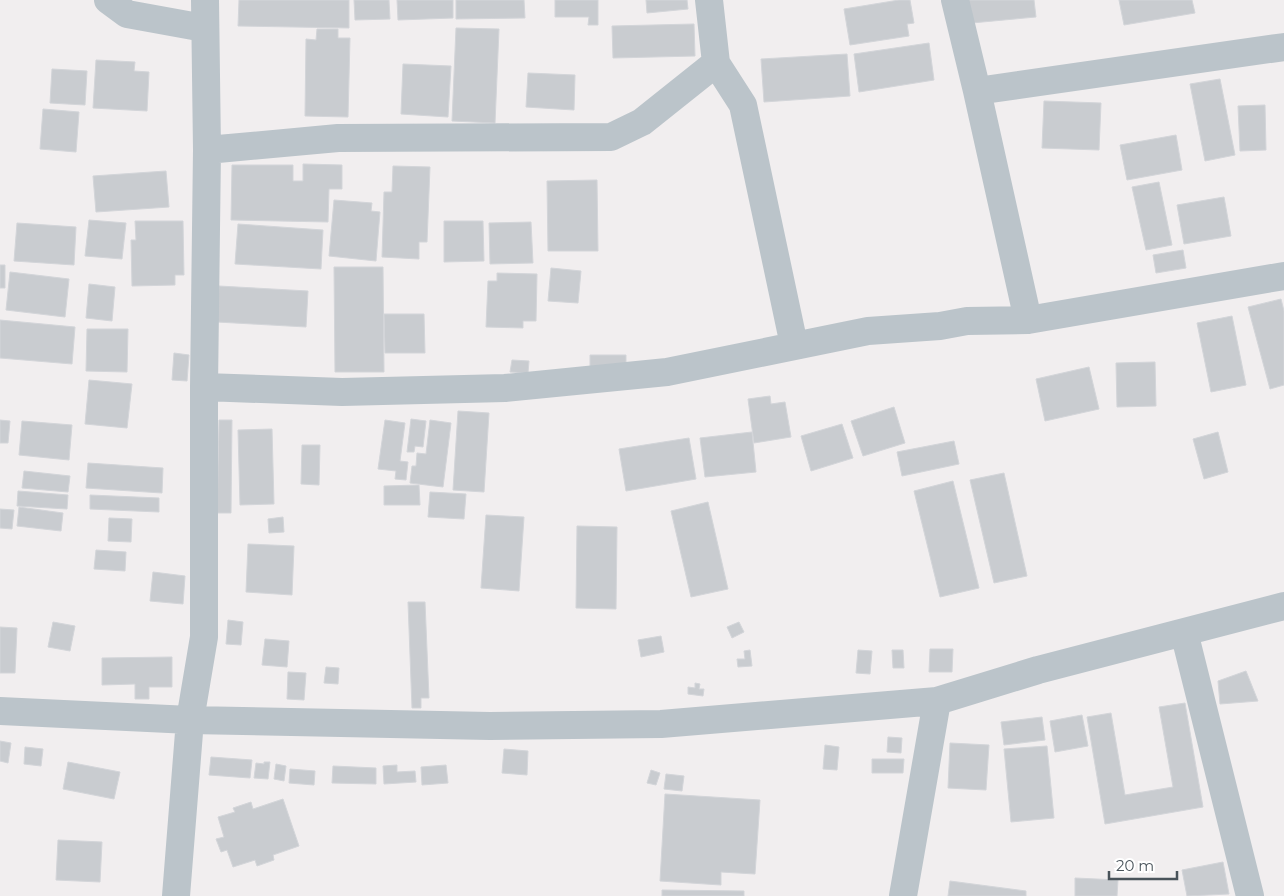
<svg xmlns="http://www.w3.org/2000/svg" width="1284" height="896" viewBox="0 0 1284 896" font-family="Montserrat,sans-serif">
<style>
.building{fill:#c9ccd0;stroke:#d3d5d9}
.lines{fill:none;stroke-linecap:round;stroke-linejoin:round}
.minor{stroke:#bbc4ca;stroke-width:28}
</style>
<rect width="100%" height="100%" fill="#f1eeef"/>
<!-- building -->
<path class="building" d="M239,0H349V28L238,26Z
M354,0H389L390,19L355,20Z
M397,0H453V18L398,20Z
M456,0H524L525,18L456,19Z
M555,0H598V25H588L589,17H555Z
M646,0H687L688,9L647,13Z
M899,0H910L914,23L907,24L909,36L850,45L844,9Z
M969,0H1034L1036,17L961,24Z
M1119,0H1192L1195,13L1124,25Z
M694,24L695,56L613,58L612,26Z
M456,28L499,29L495,123L452,121Z
M317,29H338V38H350L348,117L305,116L306,39L316,40Z
M929,43L934,80L859,92L854,54Z
M847,54L850,96L764,102L761,59Z
M96,60L135,62L134,71L149,72L147,111L93,108Z
M403,64L451,66L448,117L401,114Z
M52,69L87,71L85,105L50,103Z
M528,73L575,75L574,110L526,107Z
M1220,79L1235,155L1205,161L1190,84Z
M1044,101L1101,103L1099,150L1042,148Z
M1265,105L1266,150L1240,151L1238,106Z
M43,109L79,112L76,152L40,149Z
M1176,135L1182,170L1127,180L1120,145Z
M303,164L342,165V189H329L328,222L231,220L232,165H293V181H303Z
M393,166L430,167L427,242H419V259L382,257L384,192H392Z
M166,171L169,207L96,212L93,176Z
M597,180L598,251H548L547,181Z
M1159,182L1172,245L1146,250L1132,187Z
M1224,197L1231,236L1184,244L1177,205Z
M334,200L372,203L371,211L380,212L376,261L329,256Z
M89,220L126,223L122,259L85,256Z
M135,221H183L184,275H175V285L132,286L131,240H136Z
M444,221H483L484,261L444,262Z
M531,222L533,263L490,264L489,223Z
M17,223L76,227L74,265L14,261Z
M238,224L323,230L321,269L235,264Z
M1183,250L1186,268L1156,273L1153,255Z
M0,265H5V288H0Z
M334,267H383L384,372H335Z
M551,268L581,271L578,303L548,301Z
M10,272L69,279L65,317L6,310Z
M497,273L537,274L536,321H523V328L486,327L488,281H497Z
M89,284L115,287L112,321L86,318Z
M219,286L308,291L306,327L217,322Z
M1281,299L1284,311V385L1270,389L1248,307Z
M384,314H424L425,353H385Z
M1232,316L1246,385L1211,392L1197,323Z
M0,320L75,327L72,364L0,358Z
M87,329H128L127,372L86,371Z
M174,353L189,355L187,381L172,380Z
M590,355H626V370H590Z
M512,360L529,361L528,373L510,372Z
M1155,362L1156,406L1117,407L1116,363Z
M1089,367L1099,409L1045,421L1036,379Z
M89,380L132,384L127,428L85,424Z
M770,396L771,404L785,402L791,437L754,443L748,399Z
M894,407L905,443L863,456L851,421Z
M458,411L489,413L484,492L453,490Z
M411,419L426,421L423,447L415,446L414,452H407Z
M0,420L10,421L8,443H0Z
M219,420H232L231,513H217Z
M385,420L405,423L400,461L408,462L406,480L395,479L396,471L378,469Z
M430,420L451,423L443,487L410,483L412,466H416L417,453L426,454Z
M22,421L72,425L69,460L19,455Z
M842,424L853,458L811,471L801,436Z
M272,429L274,504L240,505L238,430Z
M752,432L756,472L705,477L700,438Z
M1218,432L1228,472L1204,479L1193,439Z
M689,438L696,479L626,491L619,449Z
M954,441L959,464L902,476L897,452Z
M302,445H320L319,485L301,484Z
M88,463L163,468L162,493L86,488Z
M24,471L70,476L68,492L22,488Z
M1004,473L1027,576L994,583L970,480Z
M953,481L979,588L940,597L914,491Z
M419,485L420,505H384V486Z
M18,491L68,495L67,509L17,506Z
M430,492L466,494L464,519L428,517Z
M90,495L159,498V512L90,509Z
M708,502L728,589L691,597L671,511Z
M19,507L63,513L61,531L17,526Z
M0,509L14,510L12,529L0,528Z
M486,515L524,517L519,591L481,588Z
M283,517L284,532L269,533L268,519Z
M109,518L132,519L131,542L108,541Z
M577,526L617,527L616,609L576,608Z
M248,544L294,546L292,595L246,592Z
M96,550L126,552L125,571L94,569Z
M153,572L185,576L183,604L150,601Z
M408,602H425L429,698H421V708H412Z
M228,620L243,622L241,645L226,644Z
M53,622L75,626L70,651L48,647Z
M739,622L744,632L732,638L727,627Z
M0,627L17,628L15,673H0Z
M661,636L664,652L641,657L638,640Z
M265,639L289,641L287,667L262,665Z
M930,649H953L952,672H929Z
M750,650L752,666L738,667L737,659H745L744,651Z
M858,650L872,651L870,674L856,673Z
M892,650H903L904,668H893Z
M172,657V687H149V699H135V684L102,685V658Z
M326,667L339,668L338,684L324,683Z
M1246,671L1258,701L1220,704L1218,681Z
M288,672L306,673L304,700L287,699Z
M695,683L700,684L699,689H704L703,696L688,694V687L695,688Z
M1185,703L1203,807L1105,824L1087,717L1111,713L1125,795L1173,787L1159,707Z
M1082,715L1088,746L1055,752L1050,721Z
M1042,717L1045,740L1004,745L1001,722Z
M888,737L902,738L901,753L887,752Z
M0,741L11,743L8,763L0,761Z
M950,743L989,745L986,790L948,788Z
M825,745L839,747L837,770L823,769Z
M1047,746L1054,818L1011,822L1004,749Z
M25,747L43,749L41,766L24,764Z
M504,749L528,751L527,775L502,773Z
M211,757L252,760L250,778L209,775Z
M872,759H904L903,773H872Z
M68,762L120,772L114,799L63,789Z
M264,762H270L268,779L254,778L256,763L264,764Z
M276,764L286,766L284,781L274,779Z
M397,765V772L415,771L416,782L384,784L383,766Z
M446,765L448,783L422,785L421,767Z
M333,766L376,768V784L332,783Z
M290,769L315,771L314,785L289,783Z
M651,770L660,773L656,785L647,783Z
M666,774L684,776L682,791L664,789Z
M665,794L760,800L755,874L721,872V885L660,881Z
M283,799L299,846L273,855L274,860L257,866L255,860L233,867L227,850L221,852L216,839L224,837L218,817L235,812L233,808L251,802L253,809Z
M58,840L102,842L100,882L56,880Z
M1223,862L1229,894L1187,896L1182,870Z
M1075,878L1118,880L1117,896H1075Z
M950,881L1026,891V896H948Z
M662,890L744,891V896H662Z"/>
<g class="lines">
<!-- minor -->
<path class="minor" d="M108,0L127,14L204,28
M709,0L716,63L743,105L794,345
M955,0L977,91L1028,320
M977,91L1284,47
M207,150L338,138L611,137L642,122L716,63
M204,387L342,392L505,388L667,372L868,331L940,326L967,321L1028,320L1284,276
M1184,632L1250,896
M0,711L190,720L490,726L661,724L937,701L1038,670L1284,606
M176,896L190,720L204,637V387L207,150L205,0
M903,896L937,701"/>
</g>
<!-- scale -->
<path d="M1109 871v8h68v-8" fill="none" stroke="#49535a" stroke-width="2.5"/>
<text x="1116" y="871" font-size="15" fill="#49535a" stroke="#ffffff" stroke-width="4" paint-order="stroke">20 m</text>
</svg>
